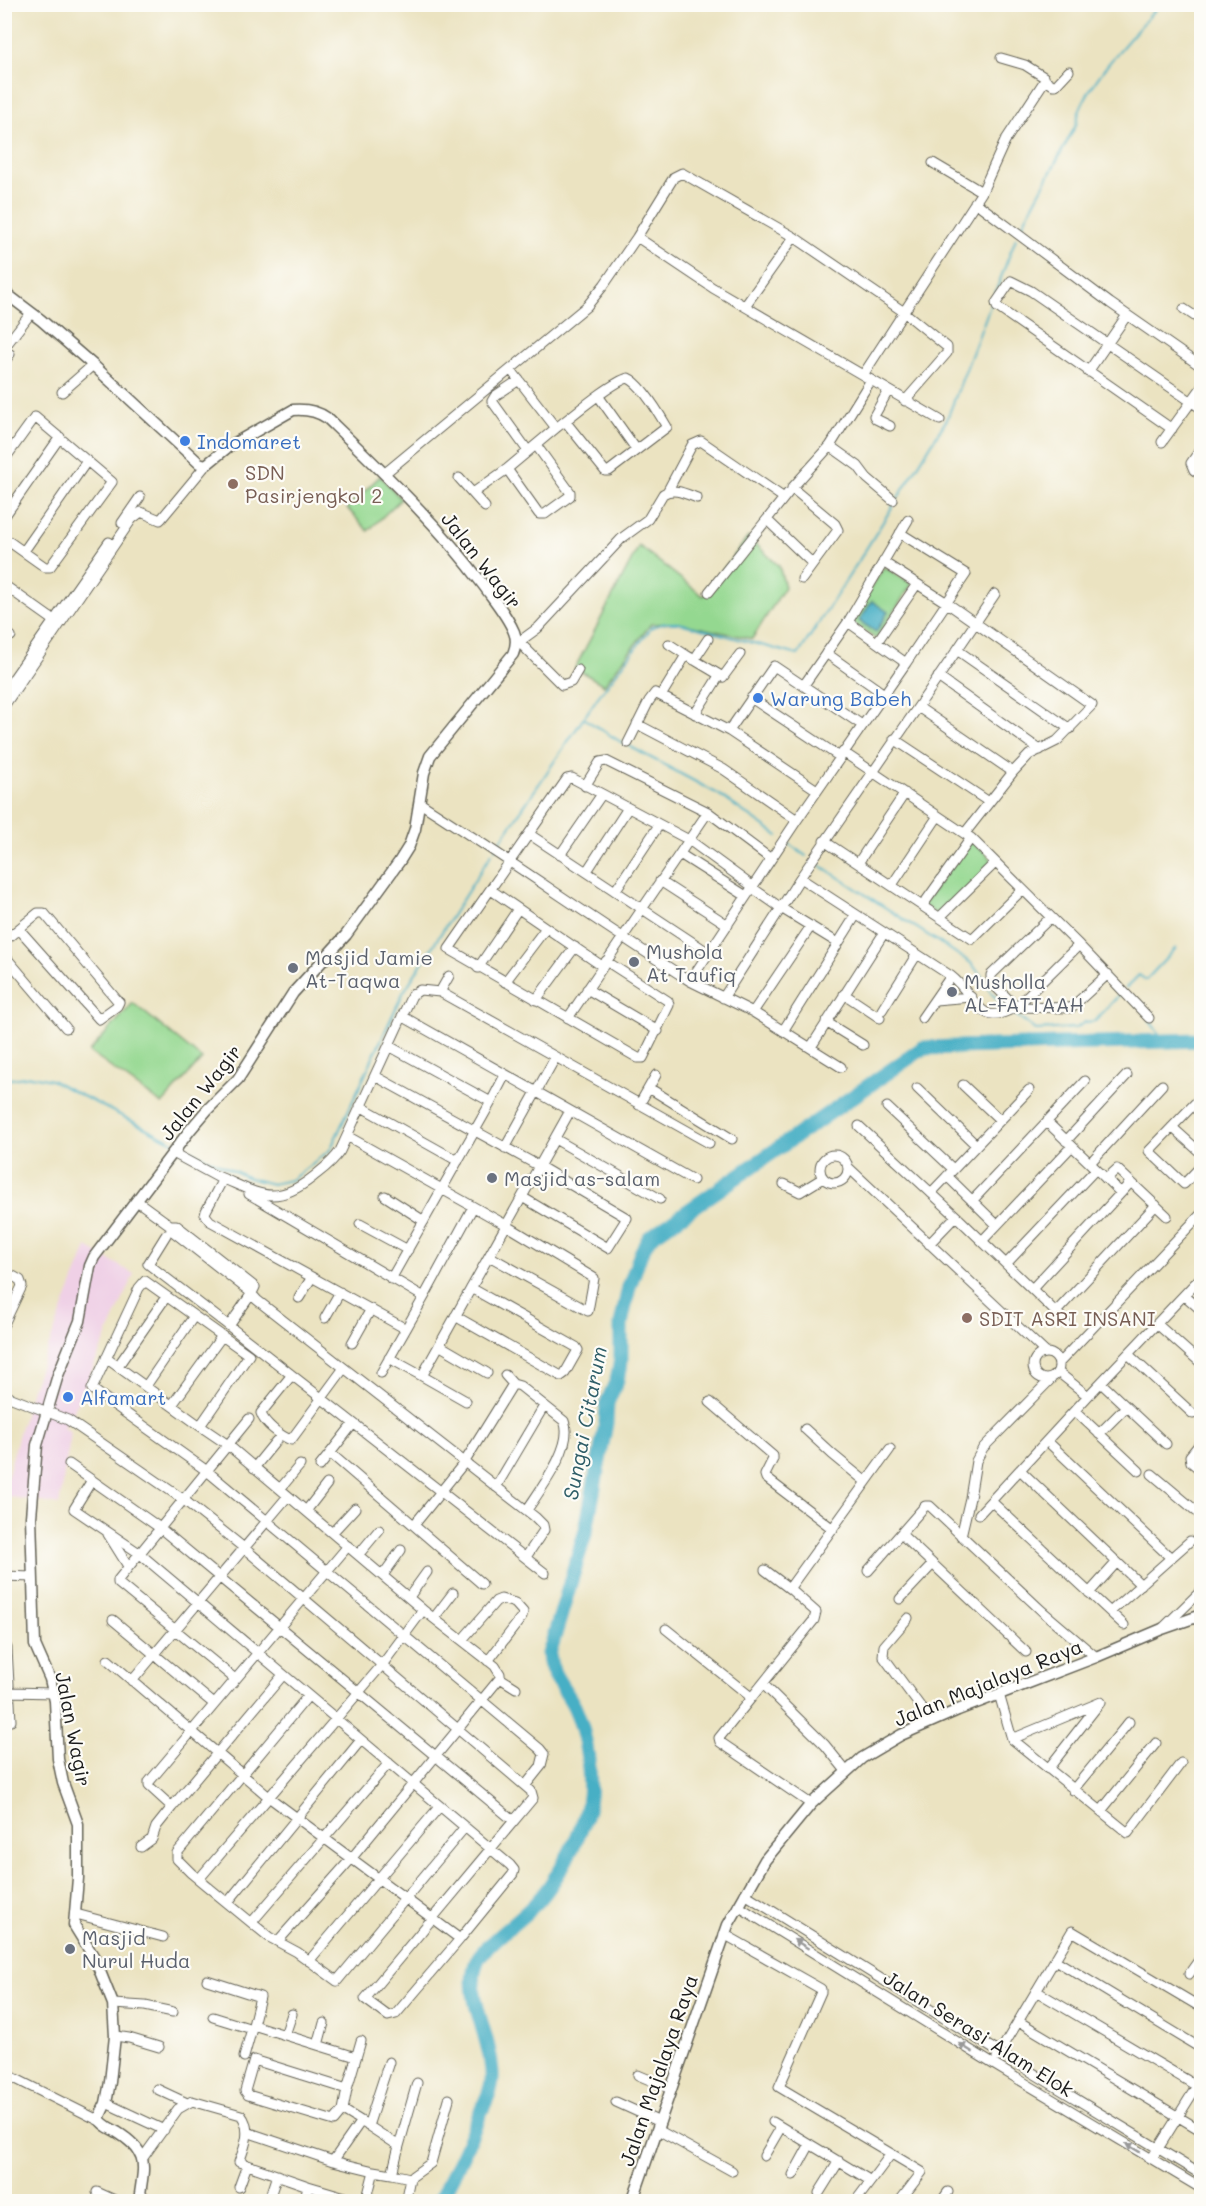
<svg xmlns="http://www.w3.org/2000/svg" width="1206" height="2206" viewBox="0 0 1206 2206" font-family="Mali,sans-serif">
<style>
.built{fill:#efd0e6}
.green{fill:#94d890;stroke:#587a56;stroke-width:1.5}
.water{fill:#46afc5;stroke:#316670;stroke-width:1.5}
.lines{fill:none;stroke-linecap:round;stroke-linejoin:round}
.stream{stroke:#46afc5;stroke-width:2}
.river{stroke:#46afc5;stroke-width:15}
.minor-casing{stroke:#646256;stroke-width:11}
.tertiary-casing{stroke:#646256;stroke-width:13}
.minor{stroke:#fff;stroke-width:9}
.tertiary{stroke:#fff;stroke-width:10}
.oneway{fill:#999}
.shop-dot{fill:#3f7fe0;stroke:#fdfcf7;stroke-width:2}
.education-dot{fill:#8d6e63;stroke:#fdfcf7;stroke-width:2}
.worship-dot{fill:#6b7280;stroke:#fdfcf7;stroke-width:2}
.labels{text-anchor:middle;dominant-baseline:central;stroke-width:4.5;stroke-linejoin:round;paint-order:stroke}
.shop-label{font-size:20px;fill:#366cbe;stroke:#fdfcf7;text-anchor:start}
.education-label{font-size:20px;fill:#785e54;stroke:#fdfcf7;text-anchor:start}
.street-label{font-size:20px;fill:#1c1c1c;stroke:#fdfcf7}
.worship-label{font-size:20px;fill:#5b616d;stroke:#fdfcf7;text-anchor:start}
.water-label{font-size:21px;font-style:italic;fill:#2f5e68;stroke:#fdfcf7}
</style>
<rect width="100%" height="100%" fill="#fdfcf7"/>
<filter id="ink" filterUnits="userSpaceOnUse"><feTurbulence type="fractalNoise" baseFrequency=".0167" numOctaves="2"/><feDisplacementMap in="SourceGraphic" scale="12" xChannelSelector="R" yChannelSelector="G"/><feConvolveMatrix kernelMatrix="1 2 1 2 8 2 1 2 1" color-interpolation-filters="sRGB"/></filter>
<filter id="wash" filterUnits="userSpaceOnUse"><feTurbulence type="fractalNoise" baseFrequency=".008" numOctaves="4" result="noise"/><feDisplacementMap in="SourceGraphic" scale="24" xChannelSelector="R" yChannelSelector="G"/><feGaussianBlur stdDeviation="1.35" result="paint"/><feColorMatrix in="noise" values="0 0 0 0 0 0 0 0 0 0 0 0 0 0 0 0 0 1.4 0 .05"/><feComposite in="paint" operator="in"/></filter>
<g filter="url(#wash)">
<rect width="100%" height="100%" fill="#ebe3c1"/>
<!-- built -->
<path class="built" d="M87,1247L134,1274L73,1413L63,1427L71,1432L59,1505L5,1496L6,1482L29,1396Z"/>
<!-- green -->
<path class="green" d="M380,476L401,499L368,531L347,508Z
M748,537L779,566L785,587L752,639L679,623L651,624L604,685L575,668L639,546L703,596Z
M884,567L912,584L876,639L850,621Z
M971,838L995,863L940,917L923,905Z
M133,1003L202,1059L162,1104L89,1052Z"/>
<!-- water -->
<path class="water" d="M872,601L888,612L876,632L859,621Z"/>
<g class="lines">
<!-- stream -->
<path class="stream" d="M1020,229L1076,125C1081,86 1135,34 1160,4
M583,718L624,744
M629,746L718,794L778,836
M789,844L806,856
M495,849L598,697L652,627L666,623H679L798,655L858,562L947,419L1016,238
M818,864L971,963L983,978L991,993L1004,1005
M1126,988L1139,975L1146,980L1176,948
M1016,1015L1035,1030L1076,1028L1085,1022L1095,1021L1122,992
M1150,1021L1164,1041
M4,1080L32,1076L51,1080L175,1143
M183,1147L249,1178L272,1184L291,1180L330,1150L403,993L492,853"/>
<!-- river -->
<path class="river" d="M438,2202C455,2174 467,2146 479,2116C483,2106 489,2096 491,2086C493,2080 492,2070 491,2063C488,2032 464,1992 477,1961C482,1947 520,1920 532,1907C553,1888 584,1832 588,1804C593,1777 586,1731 574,1706C565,1688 550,1675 549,1654L586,1530L606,1423L607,1403L617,1380L621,1359V1324L629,1287L641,1253L649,1238L923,1048L1202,1040"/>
</g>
</g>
<g filter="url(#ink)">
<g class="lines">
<!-- minor casing -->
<g class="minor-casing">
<path id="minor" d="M1045,80L1053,85H1056L1069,71
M933,163L982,192
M975,202L1110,303L1202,367
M637,237L674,177L682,173L794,237L904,312L947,347V353L905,401
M745,306L794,237
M1184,309L1202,321
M4,348L31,313
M4,351L10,354L4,362
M511,370L556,428C572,416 612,382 628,378C641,383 660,415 667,427L609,471H605L565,421
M1088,372L1127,315
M863,375L982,192L1005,141L1045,80L1044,77L1025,65L1001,58
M519,380L495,396L492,401L528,451
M888,391L874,416L876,419L890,426
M62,392L93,365
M4,395V401
M599,397L636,449
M1172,429L997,307L996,303L1011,281L1031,291L1202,409
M1162,442L1202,387
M830,446L858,466L867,478L893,500
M1202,447L1191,463L1194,470L1202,476
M4,460L35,417L112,482L50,567H45L4,538
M507,469L539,514H545L570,496V492L536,445
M384,474L587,306L604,285L637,237L713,288L940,420
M459,478L485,507
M667,492L692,445L701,441L784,498
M473,493L507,469L556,428
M4,517L60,437
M767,520L813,564
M122,523L140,497
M900,533L966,574L906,663
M24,551L87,461
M883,562L947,603L1092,705L1057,741L1029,755L1013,772
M802,579L838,530L835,524L792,488L830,446L871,380
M4,585L59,624
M709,592L788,493
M995,594L957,650L1070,729
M4,632L11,636
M519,642L562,685L571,682L578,670
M877,642L917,584
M516,644L538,628L622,538L648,519L663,494C674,487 686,494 697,498
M669,644L686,655
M826,653L884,694
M694,660L708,639
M938,677L1040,750
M804,685L848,622
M4,692L109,542
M661,696L686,655L723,677L740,654
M751,698L840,757
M4,706L132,519L141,512L160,520L162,518L206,465
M918,707L957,650
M695,714L719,676
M637,724L723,769L797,820
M894,739L989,802
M628,743L649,701L655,693L729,731
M585,786L600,762L606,761L708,812L771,859
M817,790L729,731L774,666L862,725
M420,803C511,861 599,923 690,981
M529,834L709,953
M824,841L972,939L1022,890
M680,854L746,896
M560,855L602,794
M858,863L905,793
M587,871L628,808
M800,878L918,707L1013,772L965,833
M660,881L728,925
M892,885L938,816
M751,887L781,908L800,878L951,976C978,997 977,1029 1016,1007L1079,945L971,838L843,752
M491,890L602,966
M615,891L659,825
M923,905L971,838
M940,917L995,863
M1050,918L991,975V982L1016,1007L1071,1008L1108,974
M4,941L38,913H44L117,1000L119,1002L117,1006L99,1019L19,929
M1079,945L1149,1018
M4,955L66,1028
M606,961L668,1001L669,1005L643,1058H638L449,949L567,779L572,778L689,840L752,886
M478,968L518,909
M505,982L546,928
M587,989L658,1031
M440,992L449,976
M844,994L880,1018
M723,998L781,908L838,943
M536,1000L575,947
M935,1000L971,997
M882,1010L917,954
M753,1012L811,926
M402,1016L693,1180
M568,1018L708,812
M922,1018L951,976
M826,1022L863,1045
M783,1031L856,915
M389,1046L491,1102L505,1075
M811,1047L884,933
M841,1067L753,1012L690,981L797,820L906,663L848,622L908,520
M375,1076L539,1166L627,1218L608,1248L522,1197
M963,1085L1000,1120
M649,1088L732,1139
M917,1088L976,1145
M1202,1096L1149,1151L1184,1184L1202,1165
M639,1105L656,1075
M360,1106L458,1161
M887,1107L953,1169
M1047,1122L1121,1193
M859,1126L956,1216L929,1244
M1172,1127L1202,1154
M347,1136L506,1225L594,1278L588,1311L489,1256
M555,1139L660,1199
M1066,1141L1127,1075
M505,1148L555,1058
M173,1153L221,1179
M820 1169a14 14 0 1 1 28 0a14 14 0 1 1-28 0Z
M1090,1163L1162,1085
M849,1168L1046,1353
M217,1176C257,1192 273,1209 313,1177C323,1169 333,1162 340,1151L412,995L420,990L440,992L709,1143
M947,1176L997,1225
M223,1179L206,1211L205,1215L210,1221L406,1329
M1106,1179L1117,1169L1167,1216
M784,1184L800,1192L823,1178
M931,1193L1029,1090
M249,1194L424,1297L381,1373
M385,1196L424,1221
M137,1201L170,1225L171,1230L249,1291L257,1300L535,1517L543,1525L544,1530L526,1557
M972,1201L1085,1081
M956,1216L1066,1322
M360,1224L408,1250
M166,1235L148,1264L229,1326L252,1293L255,1287L176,1225H170
M982,1241L1072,1146
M1006,1264L1096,1169
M4,1271L20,1280L22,1286L4,1324
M391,1279L491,1102
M1032,1289L1131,1182
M1184,1295L1202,1311
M424,1297L473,1207
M299,1298L312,1277
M1056,1312L1156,1205
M455,1316L561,1376L565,1373L578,1350L576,1347L471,1288
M325,1318L340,1292
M1157,1324L1202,1364
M229,1326L545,1573
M352,1343L371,1309
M439,1345L487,1373
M1033 1366a13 13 0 1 1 26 0a13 13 0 1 1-26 0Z
M1128,1354L1193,1414
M106,1358L200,1426
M389,1358L422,1376L570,1111
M1059,1363L1202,1213
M118,1366L166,1297
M505,1375L513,1384L520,1386L564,1421C575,1445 540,1490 527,1510
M291,1376L261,1413C264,1424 281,1436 291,1440L344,1368
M422,1376L466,1401
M1101,1383L1166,1444
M146,1386L194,1316
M4,1395L68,1420L184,1500L244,1548L531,1791L533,1798L523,1810L365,1999L388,2016L396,2014L460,1939
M1088,1396L1202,1276
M710,1402L773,1456V1459L765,1475L766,1478L833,1529
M172,1405L222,1336
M1075,1411L1139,1471
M805,1429L832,1454L866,1482
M1099,1434L1126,1407
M1047,1441L1171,1558
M1202,1441L1190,1456L1191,1462L1202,1471
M330,1453L482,1584
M69,1464L160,1528L514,1821
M320,1466L353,1424
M254,1468L276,1441
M1020,1470L1141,1585
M1152,1474L1202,1516
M92,1480L74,1509L139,1553L510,1865L514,1870L513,1874L460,1939L270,1798L108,1660
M496,1487L544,1406
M280,1489L300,1465
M991,1501L1124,1625
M306,1511L327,1484
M979,1514L1088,1396L1058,1372
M414,1525L464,1463L513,1384
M332,1533L355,1508
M108,1534L128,1566
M901,1534L1026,1652
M961,1536L970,1498L976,1461L983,1448L1052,1378
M359,1554L379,1530
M765,1570L790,1589
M868,1571L925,1506H930L1042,1611L1096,1657
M383,1575L401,1550
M4,1576L32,1577
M1089,1593L1117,1562
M409,1597L427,1572
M900,1599L933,1564
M1110,1612L1190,1541
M434,1618L453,1593
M908,1618L884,1646L883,1656L931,1721
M113,1620L214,1704
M1163,1628L1202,1590
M666,1629L751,1697
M462,1640L496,1601L501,1599L515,1603L523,1612L522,1617L488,1661
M4,1647L7,1648L11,1721L4,1719
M235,1679L118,1583V1580L249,1419
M132,1681L288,1496
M763,1684L825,1745L846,1771
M516,1688L500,1678V1674L495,1666L423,1610L228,1445L200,1426L249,1355L145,1281L139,1288L92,1389L207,1471L540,1749L544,1754L541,1766L525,1786
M10,1692L53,1693
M999,1694L1012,1739L1128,1833L1181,1763
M308,1696L177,1853V1859L191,1873L269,1937L297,1952L337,1981L465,1827
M1012,1739L1101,1702
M1048,1769L1099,1704
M1073,1790L1129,1722
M811,1804L720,1742L719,1738L814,1620L816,1612L790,1589L791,1586L890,1449
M172,1807L149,1786V1782L348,1546
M1101,1811L1156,1743
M141,1847L152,1839L156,1827L172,1807L283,1675
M199,1879L382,1665L423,1610
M745,1894L1000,2053L1202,2175
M228,1902L361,1740
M738,1906L993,2064L1202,2189
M76,1914L163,1937
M252,1922L389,1763
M724,1934L821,1989V1992L779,2087L922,2172L899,2202
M278,1941L351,1859L500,1678
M1055,1960L1202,2049
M309,1961L440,1806
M1189,1974L1202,1956
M207,1980L260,1997L253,2025
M1036,1991L1202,2089
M113,2004L145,2006L173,2012
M213,2017L252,2029
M1018,2021L1202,2131
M285,2035L292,2014
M115,2036L129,2038L159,2047
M318,2045L324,2023
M244,2057L253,2025L356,2057
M997,2057L1072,1931L1202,2008
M4,2073L100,2121
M638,2075L671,2089
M157,2089L187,2103
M347,2089L361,2041
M616,2102L660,2122
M106,2103L164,2130
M343,2110L347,2089L254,2060L245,2091L248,2095L334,2121L343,2110L361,2121
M773,2122L871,2181
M368,2126L389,2062
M658,2130L732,2171
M247,2132L333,2161L374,2171L366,2202
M399,2146L417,2083
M1154,2155L1202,2078
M764,2156L781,2127
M142,2159L178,2109L192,2101L241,2115C252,2129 245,2147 239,2162L308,2186L304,2202
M333,2161L361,2121L399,2146L392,2174L374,2171
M392,2174L410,2178L431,2163L449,2099
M793,2175L810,2144
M308,2186L362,2202
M239,2187L247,2165
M97,2192L119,2202
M819,2193L839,2161
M140,2194L150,2202
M268,2202L277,2175
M405,2202L410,2178
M855,2202L891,2154
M941,2202L948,2192"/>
</g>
<!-- tertiary casing -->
<g class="tertiary-casing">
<path id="tertiary" d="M4,292L41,320L93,365L199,463L206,465L228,447L293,410C306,409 317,411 327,418C382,471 438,524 484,586C494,600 507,615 514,632C517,639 516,647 513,654L430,756L424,773L415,829L409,846L399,862L346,935L293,993L238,1079L207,1110L190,1130L94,1257L90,1266L80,1321L58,1375L37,1445L31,1517L35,1645L50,1679L55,1701L58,1759L63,1783L78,1824V1878L74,1925L95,1959L113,2004L115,2036L110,2082L106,2103L99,2118C102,2125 110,2128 117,2132C152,2154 143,2166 139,2202
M632,2202L728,1925L765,1860L811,1804L862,1758L901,1735L958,1710L1096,1657L1162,1629L1202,1615"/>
</g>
<!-- minor -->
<use href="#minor" class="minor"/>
<!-- tertiary -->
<use href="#tertiary" class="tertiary"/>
</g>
<!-- one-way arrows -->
<defs><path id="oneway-solid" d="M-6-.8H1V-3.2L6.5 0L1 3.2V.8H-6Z" transform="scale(1.5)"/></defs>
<g class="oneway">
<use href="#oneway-solid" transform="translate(801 1944) rotate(-148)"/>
<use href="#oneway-solid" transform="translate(966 2048) rotate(-148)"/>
<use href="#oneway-solid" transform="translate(1133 2148) rotate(-149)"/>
</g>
</g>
<!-- markers -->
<g class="shop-dot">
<circle cx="185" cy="441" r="6"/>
<circle cx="758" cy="698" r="6"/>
<circle cx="68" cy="1397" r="6"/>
</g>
<g class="education-dot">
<circle cx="233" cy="484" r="6"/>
<circle cx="967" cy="1318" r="6"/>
</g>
<g class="worship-dot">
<circle cx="634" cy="962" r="6"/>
<circle cx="293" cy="968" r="6"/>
<circle cx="952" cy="992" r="6"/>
<circle cx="492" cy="1178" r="6"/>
<circle cx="70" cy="1949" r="6"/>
</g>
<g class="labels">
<!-- shop labels -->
<g class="shop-label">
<text x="197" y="441">Indomaret</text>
<text x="770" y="698">Warung Babeh</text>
<text x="80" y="1397">Alfamart</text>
</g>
<!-- education labels -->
<g class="education-label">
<text x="245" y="472">SDN<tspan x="245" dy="23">Pasirjengkol 2</tspan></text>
<text x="979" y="1318">SDIT ASRI INSANI</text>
</g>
<!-- street labels -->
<g class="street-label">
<text transform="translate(482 560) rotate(52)">Jalan Wagir</text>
<text transform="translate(200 1092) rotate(-51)">Jalan Wagir</text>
<text transform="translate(988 1682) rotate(-22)">Jalan Majalaya Raya</text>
<text transform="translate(74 1729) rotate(79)">Jalan Wagir</text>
<text transform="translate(979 2033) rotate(32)">Jalan Serasi Alam Elok</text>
<text transform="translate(658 2070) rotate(-71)">Jalan Majalaya Raya</text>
</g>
<!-- worship labels -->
<g class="worship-label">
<text x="646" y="951">Mushola<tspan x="646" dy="23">At Taufiq</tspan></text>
<text x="305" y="957">Masjid Jamie<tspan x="305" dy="23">At-Taqwa</tspan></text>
<text x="964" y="981">Musholla<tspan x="964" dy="23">AL-FATTAAH</tspan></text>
<text x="504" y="1178">Masjid as-salam</text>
<text x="82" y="1937">Masjid<tspan x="82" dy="23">Nurul Huda</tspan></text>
</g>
<!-- water labels -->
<g class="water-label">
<text transform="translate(584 1423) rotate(-79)">Sungai Citarum</text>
</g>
</g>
<!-- margin -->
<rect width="1206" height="2206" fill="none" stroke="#fdfcf7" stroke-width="24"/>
</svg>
